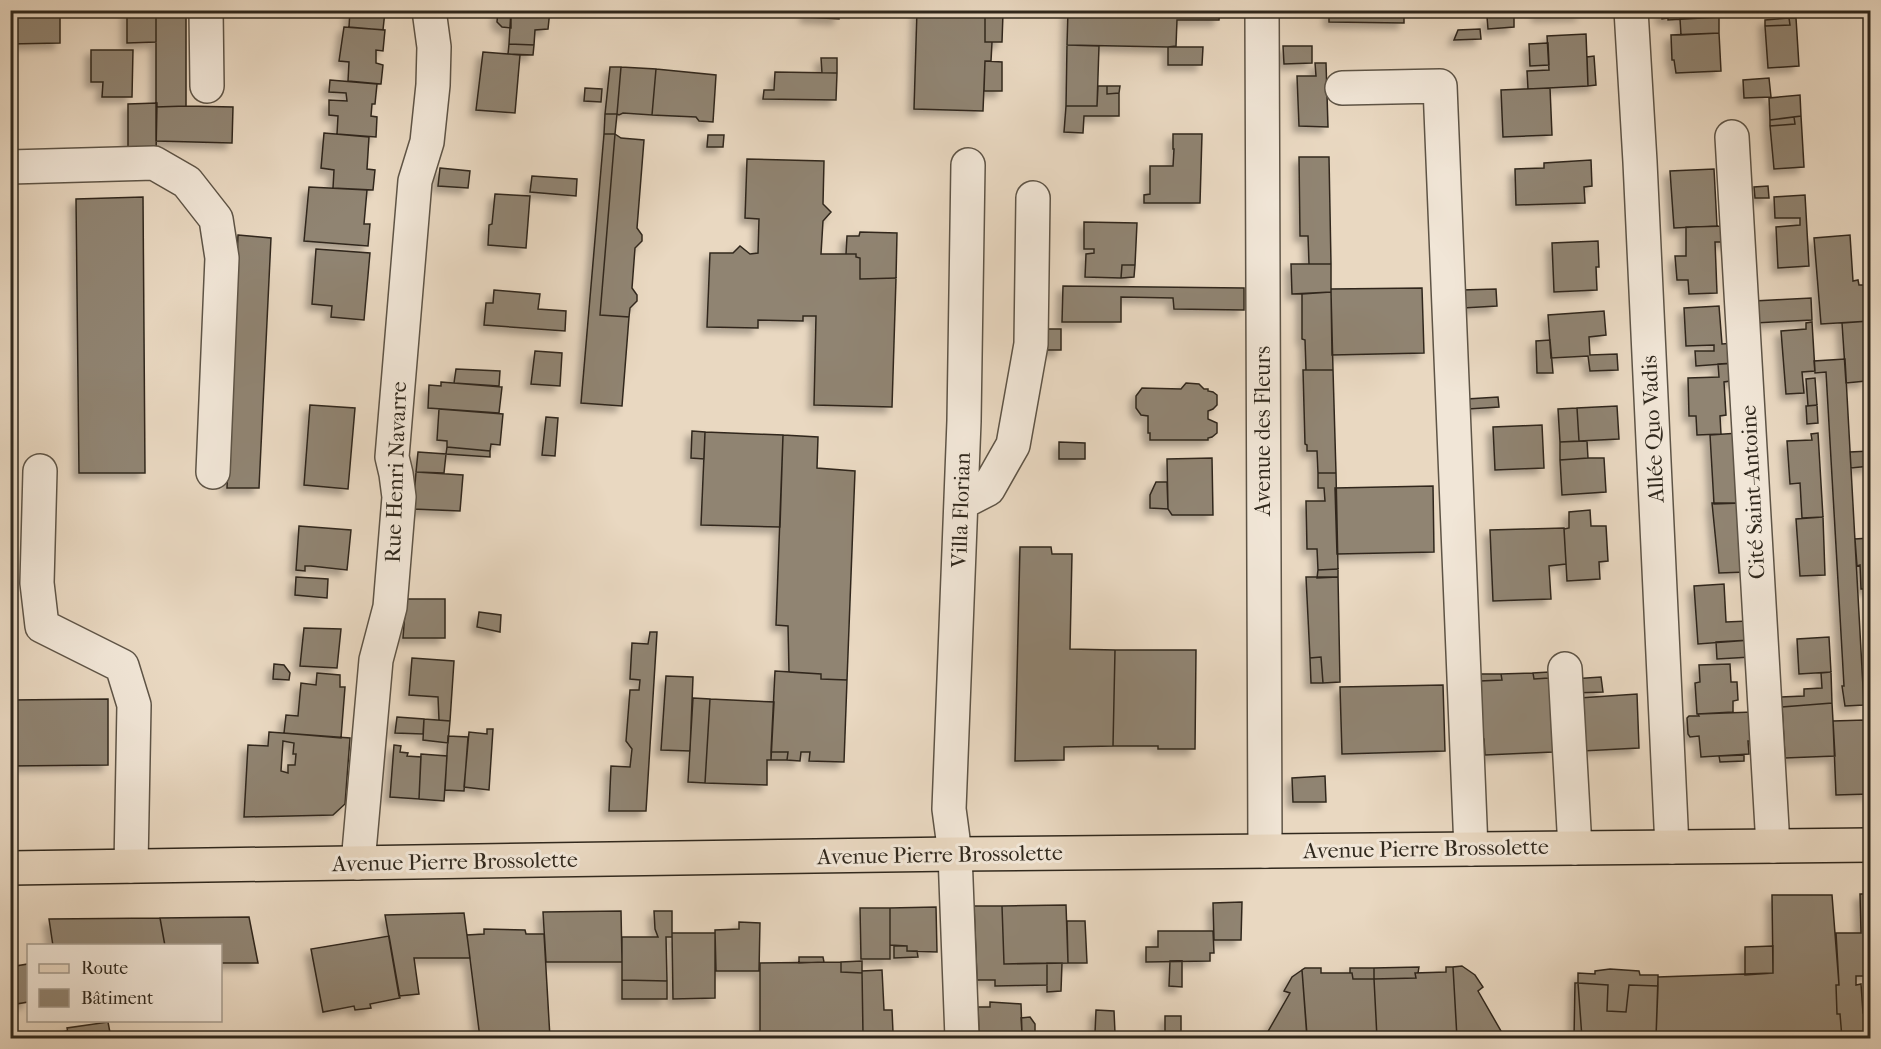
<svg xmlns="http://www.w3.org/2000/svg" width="1881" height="1049" viewBox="0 0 1881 1049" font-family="'IM FELL French Canon',serif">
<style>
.building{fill:#908472;stroke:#30281d;stroke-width:1.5;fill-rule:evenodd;filter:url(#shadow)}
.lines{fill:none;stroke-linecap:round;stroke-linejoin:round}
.minor-casing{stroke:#5e5446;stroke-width:36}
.major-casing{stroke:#30281d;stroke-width:36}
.minor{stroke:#f1e6d7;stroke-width:33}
.major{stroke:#e9d8c1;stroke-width:33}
.labels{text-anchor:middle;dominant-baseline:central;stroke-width:6;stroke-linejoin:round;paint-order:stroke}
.street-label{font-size:22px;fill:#30281d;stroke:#f1e6d7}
</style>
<defs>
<filter id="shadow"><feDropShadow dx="-5.5" dy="5.5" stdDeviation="3" flood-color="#0004"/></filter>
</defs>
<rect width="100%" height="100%" fill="#e9d8c1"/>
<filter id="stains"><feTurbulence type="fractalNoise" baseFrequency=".00333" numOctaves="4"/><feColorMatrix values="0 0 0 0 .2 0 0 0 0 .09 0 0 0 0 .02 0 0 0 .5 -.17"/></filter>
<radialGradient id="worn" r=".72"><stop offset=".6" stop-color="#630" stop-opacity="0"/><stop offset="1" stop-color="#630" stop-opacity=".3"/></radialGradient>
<!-- building -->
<path class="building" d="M10,10H60V43L10,44Z
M127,10H156V42L127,43Z
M156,10H186V106L156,107Z
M350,10L385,11L383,30L349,27Z
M498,10H511V28L502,27L497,22Z
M511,10H550L548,29L535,30L534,45L509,44Z
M806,10H839V19L806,17Z
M917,10H993L985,11V42H992L991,61H985L983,111L914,109Z
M1068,10H1220L1219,20H1177L1176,46L1168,47L1067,45Z
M1329,10H1404V23L1329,22Z
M1537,10H1581V15L1538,16Z
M1661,10H1719V17L1668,20V18L1662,19Z
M985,11L1003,13L1002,42H985Z
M1514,16V27L1488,29L1487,17Z
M1719,17V33L1681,35L1680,19Z
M1789,18L1790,25L1765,26V20Z
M1789,18H1796L1799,66L1768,68L1765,26L1790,25Z
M344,27L385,30L383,51L376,50V63L383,65L381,84L348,81L349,62L339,61Z
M1480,29L1481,39L1454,40L1458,30Z
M1719,33L1721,71L1676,73L1674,60H1672L1671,35Z
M1586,34L1588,86L1528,89L1527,71L1549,70L1547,36Z
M1548,43L1549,65L1530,66L1529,44Z
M509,44L534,45L533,55L508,54Z
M1067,45L1099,46L1097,106H1066Z
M1283,46H1312V63L1284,64Z
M1168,47H1203L1202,65H1168Z
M91,50H133L132,97H102L103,82H91Z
M483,52L520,55L515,113L476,110Z
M1594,56L1596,85L1588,86L1587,57Z
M821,58H837V73H822Z
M985,61L1002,62V91H984Z
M1315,63H1326L1328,127L1299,126L1297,76H1316Z
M610,67H621L617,114H605Z
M621,67L656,69L652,115L623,113L619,115L617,114Z
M656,69L716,75L713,122L699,121L696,117L652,115Z
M775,72L837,73L836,100L763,99L764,90H774Z
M1769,78L1771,97L1744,98L1743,80Z
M330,80L377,84L375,104H372L371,116L377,117L376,137L337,134L338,116L329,115V100L347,101L346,93L329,92Z
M1098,86H1107V94L1119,93V116H1084L1083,133L1064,132L1066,106H1097Z
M1107,86H1120L1119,93L1107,94Z
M585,88L602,89L601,102L584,101Z
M1550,88L1552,135L1503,137L1501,90Z
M1800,95L1801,116L1770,120L1769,98Z
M157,103L156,154H128V104Z
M186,106L233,107L232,143L156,141V107Z
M605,114H617L615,134H604Z
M1801,116L1804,167L1774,169L1770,126L1795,124L1794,117Z
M1794,117L1795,124L1770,126V120Z
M324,133L369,137L367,169L375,170L373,190L333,188L334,170L321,168Z
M604,134H615L600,315L629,317L622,406L581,403Z
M615,134L621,138L644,140L637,228L642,235V241L635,248L632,288L637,295V301L630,308L629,317L600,315Z
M1173,134H1202L1200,203H1144V195L1150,194V166H1173L1174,149H1173Z
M708,135H724L723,147H707Z
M1299,157H1329L1331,264H1309L1308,236H1300Z
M747,159L824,161L823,204L831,212L823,221L821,254H856V257L860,258V279L896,278L892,407L814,405L816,316H803V321L758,320V328L707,327L710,253H733L740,246L750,254L758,253L759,219L745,218Z
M1591,160L1592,186L1584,187L1585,203L1516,205L1515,169L1544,168V163Z
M440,168L470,171L468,188L438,186Z
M1714,169L1717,226L1674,228L1670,171Z
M532,176L577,179L576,196L530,192Z
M1768,186L1769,198H1755L1754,187Z
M309,187L367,190L364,224H370L368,246L304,241Z
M495,194L530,196L526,248L488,245L489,225L492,224Z
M1805,195L1809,266L1778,268L1776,227L1800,225V218H1775L1774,197Z
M143,197L145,473H79L76,199Z
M1084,222L1137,223L1135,265H1122L1121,278L1085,277L1086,254L1094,253V249H1084Z
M1729,226L1730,242H1715L1717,293L1689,294L1688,280H1677L1675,256H1686V227Z
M860,232L897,233L896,278L860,279V258L856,257V254H846L847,236H859Z
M238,235L271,238L259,488H227Z
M1850,235L1853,281L1858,280L1859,285H1869L1870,321L1821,324L1814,238Z
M1598,241L1599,267H1596L1597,290L1554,292L1552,243Z
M316,249L370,253L364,320L331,317L332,306L312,304Z
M1291,264H1331V292L1292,294Z
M1122,265H1135L1134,277L1121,278Z
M1063,286L1244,288V310L1174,309L1173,298L1121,297V322H1062Z
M1422,288L1424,353L1332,355L1331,289Z
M1496,289L1497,306L1463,308L1462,290Z
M494,290L540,294L538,309L566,311L565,331L484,325L486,303H493Z
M1331,292L1333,370H1306L1305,340L1302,339V294Z
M1811,298L1812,320L1755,323L1754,301Z
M1719,306L1722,344L1735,343L1736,363L1696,366L1695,351H1714V345L1686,346L1684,308Z
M1604,311L1606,335L1589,337L1590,355L1617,354L1618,370L1590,371L1588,356L1551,358L1548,315Z
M1870,321V372H1865L1866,381L1846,383L1842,323Z
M1812,322L1815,371L1802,372L1804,393L1786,394L1781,331L1806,329V323Z
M1038,329H1061V350H1037Z
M1550,340L1553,373H1537L1536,341Z
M535,351L562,353L560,386L531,384Z
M1845,359L1864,705L1845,706L1842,686H1844L1826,372L1815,373L1814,361Z
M1736,363L1737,380L1724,382L1726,415L1720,416L1721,434L1697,435L1696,416H1689L1688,378L1719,377L1718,364Z
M456,369L500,371L499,386L454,383Z
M1303,370H1333L1336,473H1318L1317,451H1307V445L1305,444Z
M1815,378L1817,405L1808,406L1806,379Z
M441,382L502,387L499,413L428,408L429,385L441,386Z
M1186,383L1199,384L1204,389H1208V391L1213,392L1217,395V405L1213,409L1208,411V419L1217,423V433L1212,437L1208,438V440H1150V433H1148V416L1141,415L1136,408V396L1142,388L1181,389Z
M1498,397L1499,407L1468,409L1467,399Z
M310,405L355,408L348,489L304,485Z
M1817,405L1818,423L1807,424L1806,406Z
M1617,406L1619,439L1579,441L1577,408Z
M1577,408L1579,441L1560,442L1558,409Z
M439,409L503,414L500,445L491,444L490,451L447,447V441L437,440Z
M546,417L558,418L555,456L542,455Z
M1542,425L1544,468L1495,470L1493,427Z
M692,431L705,432L704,459L691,458Z
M705,432L783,435L780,527L701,525Z
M1739,433L1742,503L1714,504L1710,435Z
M1818,433L1823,517L1802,518L1800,483L1790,484L1787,441L1812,440L1811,434Z
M783,435L818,437L817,468L855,471L847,680L821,679V674L789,672L788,626L776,625Z
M1587,441L1588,458L1560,460V442Z
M1059,442L1085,443V459H1059Z
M447,447L490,451V457L446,454Z
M1870,451V466L1851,468L1850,452Z
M418,452L446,454L444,473L416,472Z
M1212,458L1213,515H1172L1168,509L1167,459Z
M1588,458H1604L1606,492L1562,495L1560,460Z
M416,472L463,475L460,511L413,509Z
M1318,473H1336L1338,569L1318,570L1317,549H1307L1306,501H1325L1324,488H1318Z
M1156,482H1167L1168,509L1150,508V495Z
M1433,486L1434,552L1337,554L1335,488Z
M1712,503H1742L1746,572L1719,573Z
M1590,510L1591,526H1606L1608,561L1599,562L1600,579L1567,581L1564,529L1569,528V512Z
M1823,517L1825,575L1800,576L1796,519Z
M299,526L351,530L347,570L311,566H305V571L296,570Z
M1564,528L1566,564L1549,566L1551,599L1493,601L1490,530Z
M1870,538V589H1861L1860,565L1857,566L1855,539Z
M1020,547H1051L1052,554H1072L1070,649L1115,650L1113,746L1064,747V760L1015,761Z
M1338,569V577L1317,578L1318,570Z
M296,577L328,579L327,598L295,595Z
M1306,577H1338L1340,682L1323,683L1321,657L1310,658Z
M1724,584L1726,622L1748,621L1750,640L1698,644L1694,586Z
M406,599H445V638H403Z
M479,612L501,615L500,632L477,627Z
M304,628L341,629L337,668L300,666Z
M650,632H657L646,811H609L611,766L630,767L632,749L626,741L630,690H639L640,680L630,679L632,643L648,644Z
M1829,637L1831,672L1799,674L1797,639Z
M1750,640L1751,657L1717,659L1716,642Z
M1115,650H1196L1195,749H1158V746H1113Z
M1321,657L1323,683H1311L1310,658Z
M412,658L454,661L450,721L439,720L438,697L409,695Z
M274,664L284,665L290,673L289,680L273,679Z
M1730,664L1731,682H1737L1738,700L1733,701V712L1697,714L1695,683L1700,682L1699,665Z
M775,671L821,674V679L847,680L844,762L809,761L810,752H801L800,761L787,760L788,752H771Z
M1549,672V678L1534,679L1533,673Z
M1831,672L1832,703L1782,707L1781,697L1804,696V689L1822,688L1821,673Z
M317,673L340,675V687H345L341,738L284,733L286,715L298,716L301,683L316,685Z
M1533,673L1534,679L1549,678L1553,752L1485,755L1484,739H1482L1480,681L1502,680L1501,674Z
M1481,674H1501L1502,680L1480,681Z
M666,676L693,677L690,751L661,750Z
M1601,677L1603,692L1573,693L1572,679Z
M1443,685L1445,751L1342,754L1340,687Z
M1637,694L1639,748L1582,751L1579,698Z
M693,698L710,699L705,783L688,782Z
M108,699V765L10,766V700Z
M710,699L774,702L771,760H767V785L705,783Z
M1832,703L1835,756L1785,758L1782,707Z
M1753,712L1754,741H1748L1749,754L1701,757L1699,736L1690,737L1688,734L1687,718L1689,716H1699L1698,714Z
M397,717L424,719L423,734L395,733Z
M424,719L450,721L448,743L423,740Z
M1865,720L1869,794L1836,795L1833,721Z
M487,729H493L489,790L464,787L469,732L487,734Z
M269,732L350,738L345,804L333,815L244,817L248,745L268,746ZM283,741L294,743L293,754H296L295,765H288V773L281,771Z
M448,736L468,737L464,791L445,790Z
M394,745L401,746L400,752L408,753L407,756L421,757L419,799L390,797Z
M1866,746H1870V794H1869Z
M771,752H788L787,760H771Z
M421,754L447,756L444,801L419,799Z
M1744,755V761L1720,762L1719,756Z
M1325,776L1326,802H1293L1292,778Z
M1860,894H1870V976H1856V985L1861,984L1863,1013L1870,1023V1031L1858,1038H1842L1840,1014H1837L1836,985H1839L1836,933H1861Z
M1772,895H1832L1839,985H1836L1837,1014H1840L1842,1038H1656L1658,977L1773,973Z
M1242,902L1241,940H1214L1213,903Z
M1066,905L1068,963L1004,964L1002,906Z
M974,906H1002L1004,964L1047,963V985L995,986V980H977Z
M936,907L937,952L907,951V946L890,945V908Z
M860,908H890V959H861Z
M621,911L622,962H546L543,912Z
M654,911H672V937H666L667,981L622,980V937H658L655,929Z
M464,913L470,958H414L419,994L399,996L385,915Z
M249,917L258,963H220V946H165L160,918Z
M160,918L165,946H53L49,919Z
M1067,921H1085L1087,963H1068Z
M739,922L760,923L759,971H716L715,930L739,929Z
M484,929L525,930L526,934H544L550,1038H480L467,935L484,934Z
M1158,931H1213L1214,953H1210V961L1146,962V947H1158Z
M672,933H715V998L673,999Z
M389,936L400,998L370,1004L371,1008L355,1010L354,1006L323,1012L311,949Z
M894,946H907V951H917L918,957L894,958Z
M1773,946V973L1745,975V947Z
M799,957H823L824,962L799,963Z
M862,961V973L841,972V962Z
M1170,961H1182V987L1169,986Z
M841,962V972L862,973L863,1035L833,1036V1038L760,1037V963Z
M1047,963H1062L1061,991L1047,992Z
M28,964V1002L10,1005V967Z
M1462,966L1475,975L1483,987L1478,991L1505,1038H1457L1453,967Z
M1419,967L1418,973H1415L1416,978L1374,979V968Z
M1446,967H1453L1457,1038H1377L1374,979L1416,978L1415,973L1446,972Z
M1305,968H1321V973H1352L1353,979H1374L1377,1038H1307L1302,970Z
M1350,968H1374V979H1353L1352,973H1350Z
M1610,969L1639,971L1640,975H1658V986L1629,985L1626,1012L1607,1011L1608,985L1578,983V973L1595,974V971Z
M882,970L884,1010H892L893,1032L863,1033L862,971Z
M1302,970L1307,1035H1266L1290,993L1284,991L1292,977Z
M622,980L667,981V999H622Z
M1575,983H1578L1582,1038H1574Z
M1578,983L1608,985L1607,1011L1626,1012L1629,985L1658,986L1656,1038H1582Z
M990,1002L1021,1004L1022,1033H979L978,1007H990Z
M1096,1010L1114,1011L1115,1033H1095Z
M1165,1016H1181V1034H1165Z
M1030,1017L1035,1024V1033H1022L1021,1018Z
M108,1022L111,1038H69L67,1028Z
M67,1031L69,1038H36Z
M979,1033H1034V1038H979Z
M1044,1033L1128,1034V1038H1044Z
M1128,1034H1171V1038H1128Z
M1266,1035H1307V1038H1265Z"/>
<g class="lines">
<!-- minor casing -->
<g class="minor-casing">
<path id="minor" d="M206,10L207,86
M1262,10L1265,851
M1631,10L1640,162L1672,847
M1342,88L1440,86L1471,849
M1732,137L1773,846
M10,167L154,163L187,182L216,219L222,258L213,472
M40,471L37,583L42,626L122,666L134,705L131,866
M961,503L988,489L1013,445L1031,344L1033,198
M1565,669L1575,848
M358,863L376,660L390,607L399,497L396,474L392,457L415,181L427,142L433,85L434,47L429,10
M962,1038L955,854L949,809L964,421L968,165"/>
</g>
<!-- major casing -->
<g class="major-casing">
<path id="major" d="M10,868L955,854L1870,845"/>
</g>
<!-- minor -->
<use href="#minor" class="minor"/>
<!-- major -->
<use href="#major" class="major"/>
</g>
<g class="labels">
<!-- street labels -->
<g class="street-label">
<text transform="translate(1653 429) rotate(-93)">Allée Quo Vadis</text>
<text transform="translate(1263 431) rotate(-90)">Avenue des Fleurs</text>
<text transform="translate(396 472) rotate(-88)">Rue Henri Navarre</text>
<text transform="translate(1753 492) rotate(-93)">Cité Saint-Antoine</text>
<text transform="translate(961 510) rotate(-88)">Villa Florian</text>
<text transform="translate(1426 849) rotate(-1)">Avenue Pierre Brossolette</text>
<text transform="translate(940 855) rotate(-1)">Avenue Pierre Brossolette</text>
<text transform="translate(455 862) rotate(-1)">Avenue Pierre Brossolette</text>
</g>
</g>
<!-- margin -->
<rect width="1881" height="1049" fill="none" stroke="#e9d8c1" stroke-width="36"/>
<rect x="12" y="12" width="1857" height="1025" fill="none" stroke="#30281d" stroke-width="3"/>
<rect x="18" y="18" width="1845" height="1013" fill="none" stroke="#30281d" stroke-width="1.5"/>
<!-- legend -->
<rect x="27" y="944" width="195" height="78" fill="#f1e6d7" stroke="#a49a8d" stroke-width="1.5"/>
<rect x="39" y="964" width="30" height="9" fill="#e9d8c1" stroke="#a49a8d" stroke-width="1.5"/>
<text x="81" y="974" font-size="18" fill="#30281d">Route</text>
<rect x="39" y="989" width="30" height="18" fill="#908472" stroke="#a49a8d" stroke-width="1.5"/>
<text x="81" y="1004" font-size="18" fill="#30281d">Bâtiment</text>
<rect width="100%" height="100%" filter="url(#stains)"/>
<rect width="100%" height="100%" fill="url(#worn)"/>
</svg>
